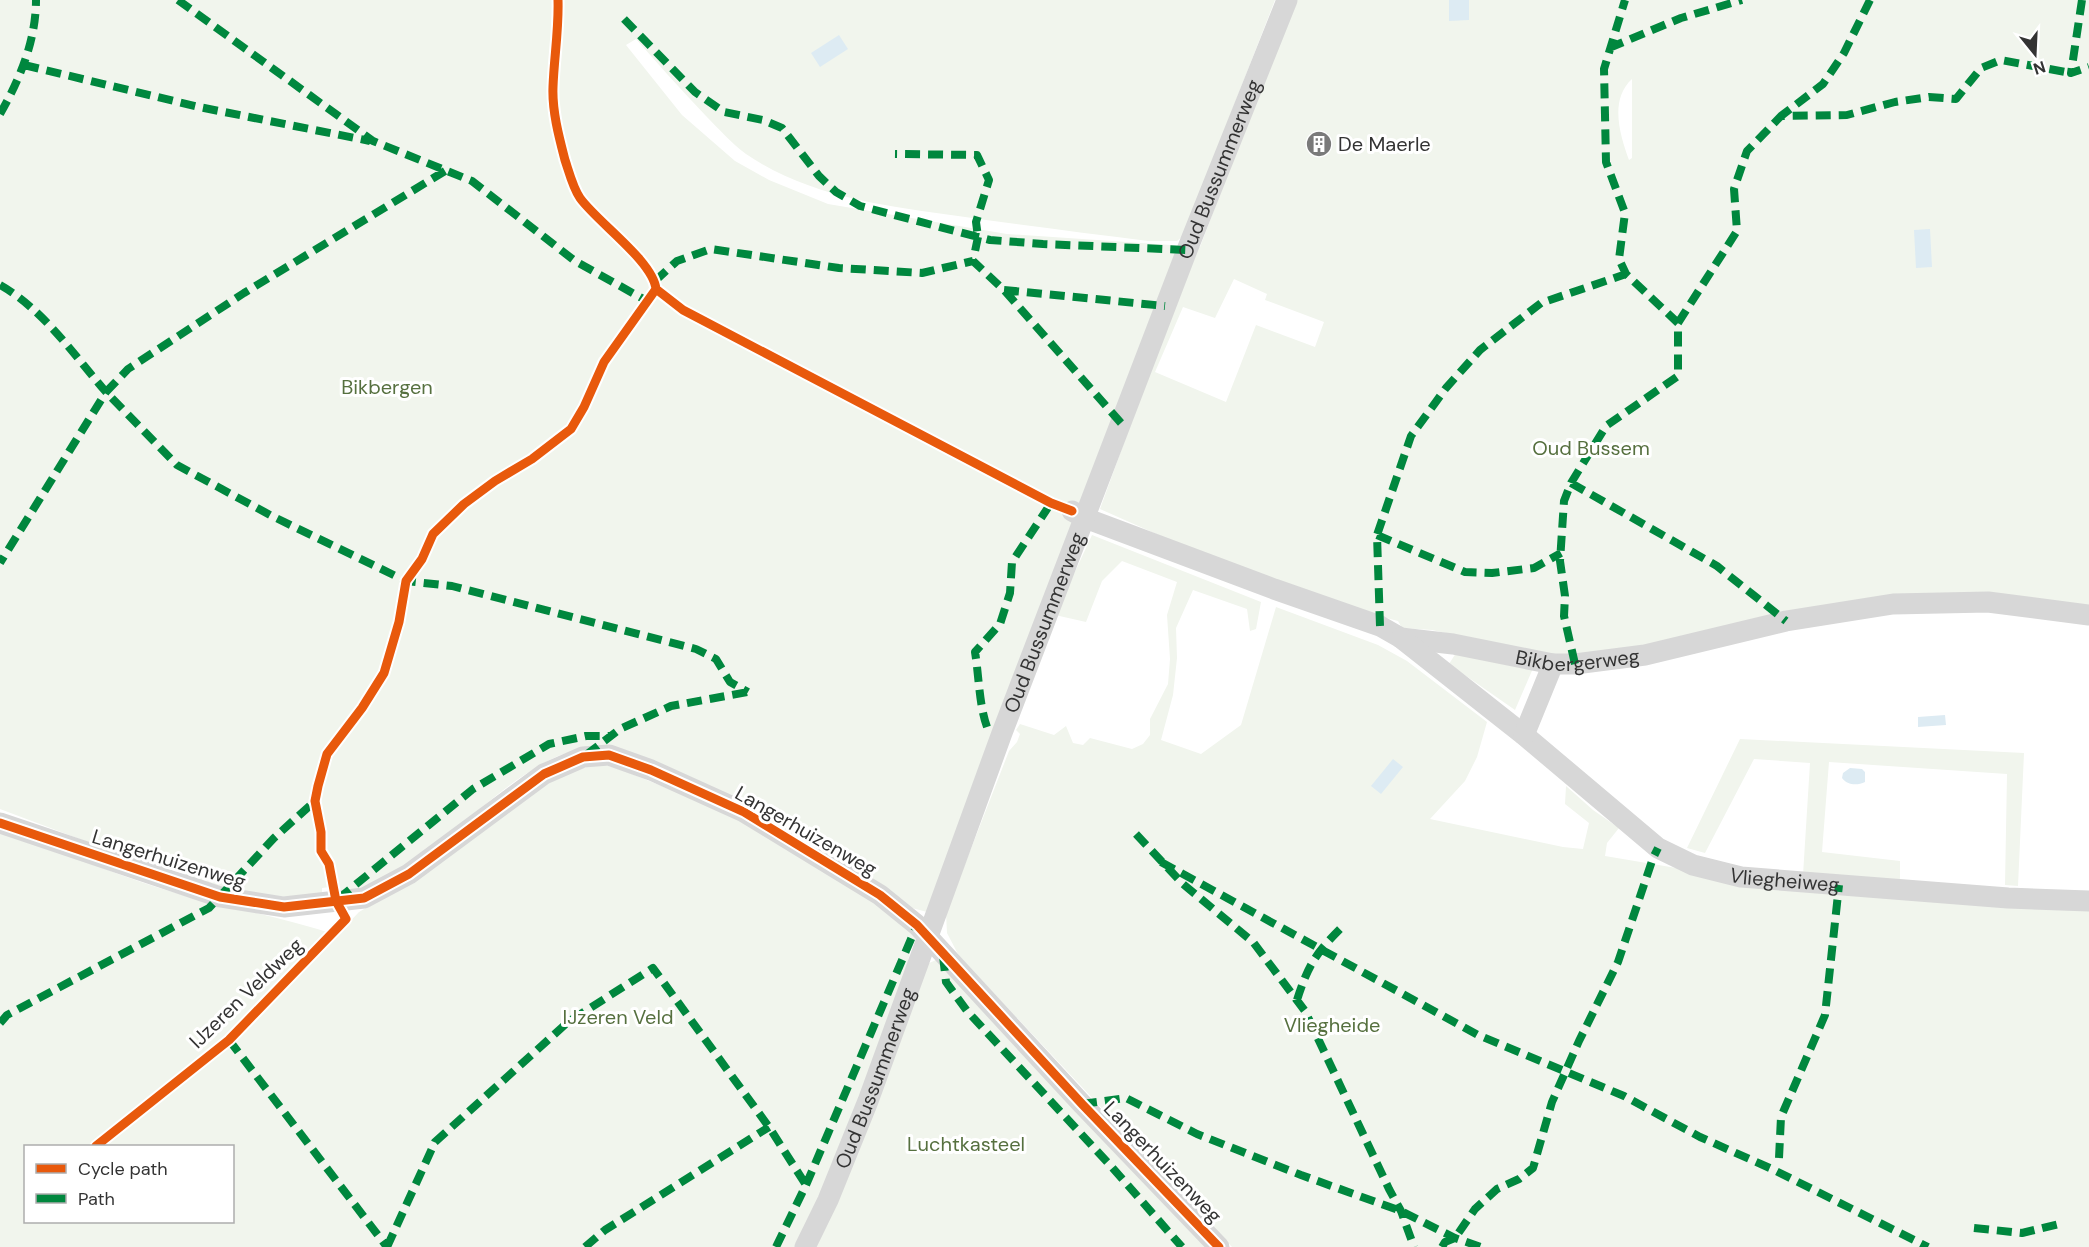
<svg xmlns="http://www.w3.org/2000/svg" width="2089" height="1247" viewBox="0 0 2089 1247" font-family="'DM Sans',sans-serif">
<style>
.green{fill:#f1f5ed;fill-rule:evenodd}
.water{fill:#ddebf3}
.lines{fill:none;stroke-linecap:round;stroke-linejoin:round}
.minor{stroke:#d7d7d7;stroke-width:21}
.quiet{stroke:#00873e;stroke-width:8;stroke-dasharray:15 8;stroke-linecap:butt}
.cycleway-casing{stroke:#fff;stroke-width:13}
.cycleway{stroke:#e8590c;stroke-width:9}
.labels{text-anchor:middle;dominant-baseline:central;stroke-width:6;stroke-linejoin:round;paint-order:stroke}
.poi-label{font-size:20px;fill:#333;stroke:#fff;text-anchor:start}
.street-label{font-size:20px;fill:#333;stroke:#fff}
.park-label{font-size:20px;fill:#56703f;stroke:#fff}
</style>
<rect width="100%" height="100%" fill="#fff"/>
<!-- green -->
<path class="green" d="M0,0H1275L1183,236L1177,241H1148C1085,233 1021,225 958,216C885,206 809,197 746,154C731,143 719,129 706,116C682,91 659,65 636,39L626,45L682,115L735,161L769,180L828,204L1007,234L1200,247L1294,0H2089V611L1988,597L1608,654L1548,655L1432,630L1402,628L1398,621L1356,610L1233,568L1100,509L1125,440L927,912L912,908L608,748C593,750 572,750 558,756C480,791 425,879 339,894L337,886L322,888V896L310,900L222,889L122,855L0,809ZM1632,79V158L1629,160C1620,135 1609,100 1632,79ZM1234,279L1267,294L1265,300L1324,322L1315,347L1256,325L1226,402L1155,372L1183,307L1215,318Z
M1092,535L1261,602L1256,629L1250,631L1247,609L1193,590L1176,628L1177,658L1173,695L1161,740L1201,754L1241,725L1276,607L1378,645L1407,661L1487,722L1477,757L1465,781L1430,819L1563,847L1583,849L1589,823L1565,804L1566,786L1593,810L1619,828L1607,843L1605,856L1700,872L2089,908V1247H1232L959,956L947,933L946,913L1009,751L1017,742L1020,734L1016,730L1020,724L1054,735L1066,726L1073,743L1083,745L1090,738L1132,749L1143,744L1150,735V719L1168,684L1170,659L1167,615L1177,582L1122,561L1102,581L1086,622L1055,615Z
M1456,653L1534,666L1515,710L1449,664Z
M1740,739L2024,753L2018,886L2005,885L2007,774L1829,762L1822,852L1900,861V881L1803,875L1810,763L1754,759L1705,853L1687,848Z
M598,763L622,770L696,800L815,856L917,935L910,952L898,1006L799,1247H0V827C53,848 105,871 159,888C217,906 279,916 337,935L359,912L417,878L549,780ZM26,1146H232V1222H26Z
M936,960L1206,1247H805L927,964Z"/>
<!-- water -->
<path class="water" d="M1449,0H1469V20L1449,21Z
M839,35L848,49L820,67L811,53Z
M1930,229L1932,267L1916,268L1914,230Z
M1945,715L1946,725L1918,727V717Z
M1393,759L1403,767L1381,794L1371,786Z
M1850,768L1862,769L1865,772V782C1857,786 1847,785 1842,778L1843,773Z"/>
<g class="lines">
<!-- minor -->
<g class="minor">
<path id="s1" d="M1072,511L1085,518L1274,589L1380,626L1401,638L1453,644L1553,664H1575L1645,655L1786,621L1893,604L1988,602L2089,615"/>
<path id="s2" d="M1401,638L1524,735L1658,848L1693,865L1741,877L2008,898L2089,901"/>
<path d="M1524,735L1553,664"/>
<path d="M0,823L220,897L284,907L364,898L409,874L544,774L583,757L609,755L651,770L744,812L880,895L917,925L1082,1104L1219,1247"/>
<path id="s3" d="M805,1247L828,1200L868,1101L1002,733L1187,250L1287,0"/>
</g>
<!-- quiet -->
<path class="quiet" d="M178,0L373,141L472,181L575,261L647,301
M1870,0L1844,53L1823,84L1781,116L1847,115L1895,102L1929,97L1956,99L1981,68L2001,60L2071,73
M2082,0L2071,73L2089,67
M624,19L695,92L724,112L763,120L782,128L819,176L836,192L860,206L978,237L976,222L989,180L977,155L895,154
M1609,48L1681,18L1742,0
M24,65L199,107L370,141
M0,114C20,79 36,40 36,0
M445,171L244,293L128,369L106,392L177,465L272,516L406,581L452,586L696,649L716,659L730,682L748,692
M655,281L677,261L711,249L839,268L922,273L973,261
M0,285C43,309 74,355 106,392L0,563
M1004,290L1165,306
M1678,323L1737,231L1734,189L1747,151L1781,116
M1121,423L1004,290L973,261L978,237L990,240L1043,244L1187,250
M1571,483L1717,566L1786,621
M1377,535L1465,572L1492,573L1534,568L1561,553
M1380,626L1377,535L1411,436L1446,388L1480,350L1541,303L1626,274
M1575,664L1564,616L1565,596L1560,561L1564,501L1571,483L1606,426L1678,376V323L1626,274L1619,259L1625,213L1606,162L1604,69L1625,0
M987,727C979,705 979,676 975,652L1000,624L1010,593L1012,562L1051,503
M586,755L620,729L671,706L748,692
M1136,834L1183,884L1253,942L1305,1011L1389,1189L1401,1211L1414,1247
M1161,862L1478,1035L1624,1096L1700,1137L1772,1169L1928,1247
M338,899L473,789L549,744L586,736H610
M943,956L946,982L967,1011L1110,1165L1182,1247
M1297,1000C1308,966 1315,954 1340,929
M0,1023L7,1015L209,908L274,838L315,801
M229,1040L387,1247
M1082,1104L1126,1098L1197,1134L1301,1175L1401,1211L1455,1238L1481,1247
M1779,1158L1781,1117L1825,1015L1839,885
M1974,1228L2022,1233L2059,1224
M387,1247L435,1142L568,1022L653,968L769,1127L806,1185
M585,1247L605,1230L769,1127
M776,1247L806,1185L917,925
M1442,1247L1445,1242L1455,1238L1475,1209L1497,1189L1519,1179L1533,1168L1552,1102L1579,1041L1618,962L1653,858L1658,848"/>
<!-- cycleway casing -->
<g class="cycleway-casing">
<path id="cycleway" d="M656,289L683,310L1051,503L1072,511
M0,823L220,897L284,907L364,898L409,874L544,774L583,757L609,755L651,770L744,812L880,895L917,925L1082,1104L1219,1247
M96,1146L229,1040L346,919L336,901L329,864L321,851V832L315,801L318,786L327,754L362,708L384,673L399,622L406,581L422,559L433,534L464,504L495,481L532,459L571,429L584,407L604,362L656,289C653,261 597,222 580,198C573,188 569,172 565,160C559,137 552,111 553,87C554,58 559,29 558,0"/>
</g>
<!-- cycleway -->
<use href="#cycleway" class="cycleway"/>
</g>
<!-- icons -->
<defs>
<g id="building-disc" transform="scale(1.35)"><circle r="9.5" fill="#7a7a7a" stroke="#fff"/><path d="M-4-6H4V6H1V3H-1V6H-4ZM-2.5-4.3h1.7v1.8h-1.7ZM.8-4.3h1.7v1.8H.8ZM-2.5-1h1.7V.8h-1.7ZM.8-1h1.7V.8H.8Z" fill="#fff"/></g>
</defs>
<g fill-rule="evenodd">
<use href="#building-disc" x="1319" y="144"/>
</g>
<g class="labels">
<!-- poi labels -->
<g class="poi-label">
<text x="1338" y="144">De Maerle</text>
</g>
<!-- street labels -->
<g class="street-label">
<text stroke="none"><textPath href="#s3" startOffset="1155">Oud Bussummerweg</textPath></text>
<text stroke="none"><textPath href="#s3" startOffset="669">Oud Bussummerweg</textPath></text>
<text stroke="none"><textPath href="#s1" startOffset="532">Bikbergerweg</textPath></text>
<text transform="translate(806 831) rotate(30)">Langerhuizenweg</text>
<text transform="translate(169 859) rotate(17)">Langerhuizenweg</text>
<text stroke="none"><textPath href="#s2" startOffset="464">Vliegheiweg</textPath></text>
<text transform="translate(246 993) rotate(-44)">IJzeren Veldweg</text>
<text stroke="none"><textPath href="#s3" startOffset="183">Oud Bussummerweg</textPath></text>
<text transform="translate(1163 1162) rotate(46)">Langerhuizenweg</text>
</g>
<!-- park labels -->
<g class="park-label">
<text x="387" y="387">Bikbergen</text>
<text x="1591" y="448">Oud Bussem</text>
<text x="618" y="1017">IJzeren Veld</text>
<text x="1332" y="1025">Vliegheide</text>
<text x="966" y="1144">Luchtkasteel</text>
</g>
</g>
<!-- legend -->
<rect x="24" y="1145" width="210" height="78" fill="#ffffff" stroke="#adadad" stroke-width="1.5"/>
<rect x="36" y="1164" width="30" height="9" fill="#e8590c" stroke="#adadad" stroke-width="1.5"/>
<text x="78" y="1175" font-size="18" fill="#333333">Cycle path</text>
<rect x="36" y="1194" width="30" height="9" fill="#00873e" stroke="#adadad" stroke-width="1.5"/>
<text x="78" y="1205" font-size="18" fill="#333333">Path</text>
<!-- north arrow -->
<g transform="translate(2035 54) rotate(162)" stroke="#ffffff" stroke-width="4.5" paint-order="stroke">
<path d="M0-4.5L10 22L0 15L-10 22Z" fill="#333333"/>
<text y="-9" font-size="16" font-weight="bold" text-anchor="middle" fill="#333333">N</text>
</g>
</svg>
